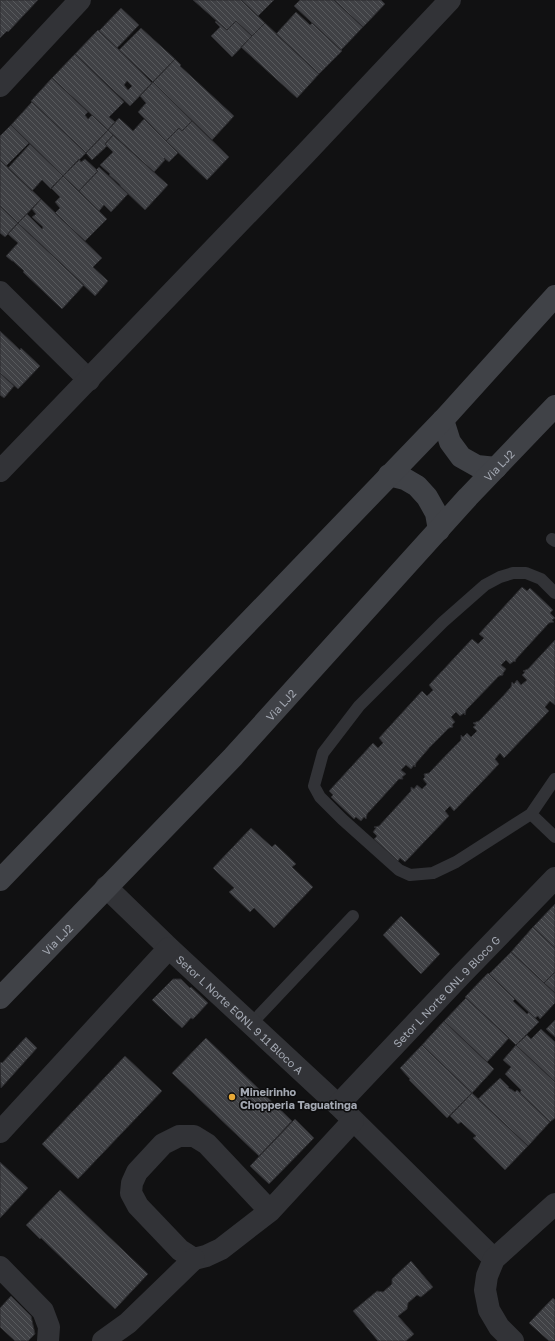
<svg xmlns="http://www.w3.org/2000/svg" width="555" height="1341" viewBox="0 0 555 1341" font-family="'Golos Text',sans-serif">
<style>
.building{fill:url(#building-back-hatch);stroke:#2b2b2e;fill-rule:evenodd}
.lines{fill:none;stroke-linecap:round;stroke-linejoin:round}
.lane{stroke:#323337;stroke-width:12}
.street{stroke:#323337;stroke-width:22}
.secondary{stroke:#404247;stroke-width:22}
.poi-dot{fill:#e5a736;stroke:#0c0c0d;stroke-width:1.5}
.labels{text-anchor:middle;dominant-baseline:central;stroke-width:3;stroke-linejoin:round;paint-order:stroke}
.street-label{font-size:11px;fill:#a3a8b2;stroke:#0c0c0d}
.poi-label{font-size:11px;font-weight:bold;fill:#a3a8b2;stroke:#0c0c0d;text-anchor:start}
</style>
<defs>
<pattern id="building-back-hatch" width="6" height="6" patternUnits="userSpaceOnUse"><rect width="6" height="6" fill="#404145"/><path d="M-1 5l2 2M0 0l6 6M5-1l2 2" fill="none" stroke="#585a5d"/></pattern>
</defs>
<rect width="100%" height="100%" fill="#111112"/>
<!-- building -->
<path class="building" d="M0,0H38L8,32L7,31L0,38Z
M193,0H241L265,23L252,36L236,21L227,30Z
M241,0H274L258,16Z
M300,0H334L363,27L341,50L294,6Z
M334,0H381L385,4L363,27Z
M121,8L139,25L117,48L99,31Z
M296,12L310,25L312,23L342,51L319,74L276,34Z
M216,21L227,30L236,21L252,36L232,57L211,36L220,27L215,22Z
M265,23L319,74L297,98L241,47Z
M141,28L175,59L152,83L119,50Z
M98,30L153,82L130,106L75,54ZM127,81L132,86L128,90L124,85Z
M75,54L124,102L109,117L115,122L108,130L52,78Z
M175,59L181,65L180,66L234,116L212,140L153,82Z
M52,78L88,112L85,115L88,119L92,115L108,130L86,153L31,101Z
M153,82L192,121L182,131L179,128L166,141L138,112L146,103L140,96Z
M32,102L86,153L63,176L11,125Z
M119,118L133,131L144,119L178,153L169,162L164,158L165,160L154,172L108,130Z
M192,121L229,157L207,180L166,141L179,128L182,131Z
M11,125L29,143L6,166L0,160V136Z
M108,130L113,135L105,144L107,146L92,160L86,153Z
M113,135L168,185L145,210L120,186V185L109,175L110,174L100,165L113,152L105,144Z
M30,144L63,176L51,189L42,180L32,191L8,168Z
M79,159L81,162L85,159L98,171L79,191L63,176Z
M0,160L41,199L18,223L0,206Z
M99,167L128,194L111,212L104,205L99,211L79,191L98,171L96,170Z
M63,176L107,219L85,241L55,213L60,208L55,202L60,197L51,188Z
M41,199L102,258L93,267L108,281L95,296L18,223L27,214L42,229L43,227L32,217L36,214L32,209Z
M0,206L18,223L5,237L0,233Z
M18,223L84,285L62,309L23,272L24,271L13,261H12L6,256L18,243L8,234Z
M0,331L20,350L21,348L40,366L18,389L0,373Z
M0,373L14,386L4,398L0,395Z
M522,587L527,591L530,588L553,610L550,613L555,618L552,620L554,622L549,623L516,659L515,662L514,661L510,664L506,660L501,665L506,669L503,673V675L499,676L466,710L465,715L464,713L460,716L456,712L451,717L455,722L452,725L453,727L449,728L430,747L416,763L415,767L414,765L411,769L406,765L401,770L406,774L402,777L403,779H399L367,814L366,819L364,817L361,821L356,817L354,819L331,797L333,795L329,791L373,743L378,748L383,743L379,738L422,691L427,696L433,690L429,685L472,639L478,644L484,638L479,634Z
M555,640V705L550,701L545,707L549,711L504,758L500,753L495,759L499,764L454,811L450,806L445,811L449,816L405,862L400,858L398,861L374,839L377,836L373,832L376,828L374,827L379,826L411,791V787L414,789L417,785L422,789L427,784L423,779L425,777L424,774L429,773L451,750L461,740V735L463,737L467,733L471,737L477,731L473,727L476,725L473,723L479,721L503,696L511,687L512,682L514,684L517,680L521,685L527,680L522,675L525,672L523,671L528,669Z
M251,828L272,847L275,844L296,864L292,867L313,887L274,928L254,908L250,912L229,892L234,888L213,868Z
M555,904V948L533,927Z
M401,916L440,954L421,974L383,935Z
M533,927L555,948V972L544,983L511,952Z
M511,952L555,993V1003L540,1019L538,1016L535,1018L489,974Z
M555,972V993L544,983Z
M488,973L515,999L513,1001L527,1014L529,1012L539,1022L516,1045L465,997Z
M173,979H181L190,988L191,987L208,1003L193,1019L191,1018L182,1028L152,1000Z
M466,998L509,1038L487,1062L444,1021Z
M555,1020V1037L546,1029Z
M444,1021L494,1069L472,1093L422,1045Z
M541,1029L555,1042V1082L516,1045L527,1035L531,1039Z
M26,1037L37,1048L1,1088L0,1064L1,1062L2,1063Z
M206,1038L292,1121L259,1156L172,1073Z
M422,1045L472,1093L447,1118L409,1080L410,1079L400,1068Z
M516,1045L555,1082V1118L550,1122L520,1093L521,1090L505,1074L511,1067L503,1060Z
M125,1056L162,1091L78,1179L42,1144Z
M500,1078L509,1087H508L510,1089H511L515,1092L517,1090L550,1122L528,1146L478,1099Z
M472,1093L528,1146L505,1170L473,1138L476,1136L461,1122L458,1124L450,1116Z
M295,1119L314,1138L269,1184L250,1166Z
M0,1162L28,1188L0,1218Z
M60,1190L148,1274L115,1309L41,1238L40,1239L26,1225Z
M411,1261L433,1287L421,1297L417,1295L408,1303L407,1309L398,1316L414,1334L406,1341H378L353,1311L377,1291L383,1292L392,1284V1279Z
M11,1296L31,1316L35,1334L28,1341H15L0,1327V1308Z
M553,1298L555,1300V1341H549L529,1323Z"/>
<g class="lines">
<!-- lane -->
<path class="lane" d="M552,539L555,541
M555,593L541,579L526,573H513L500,577L485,585L443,622L359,706L323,753L314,786L320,797L342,819L399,870L410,875L433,873L456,862L531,814L555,779
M531,814L555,837
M251,1024L353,916"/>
<!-- street -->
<g class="street">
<path d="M0,86L80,0"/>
<path d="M0,292L89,380"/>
<path d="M0,471L306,153L450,0"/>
<path id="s1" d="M106,887L169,948L338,1105L494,1259"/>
<path id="s2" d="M338,1105L460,976L555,878"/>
<path d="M0,1132L169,948"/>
<path d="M270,1211L207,1144L194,1136H179L163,1144L137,1172L132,1183L131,1193L138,1206L180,1250L194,1259L206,1256L221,1249L270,1211L353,1121"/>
<path d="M0,1267L43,1311L49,1327L48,1341"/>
<path d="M103,1341L128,1323L194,1259"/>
<path d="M513,1341L499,1327L489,1310L485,1290L487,1276L494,1259L555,1204"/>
</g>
<!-- secondary -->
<g class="secondary">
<path d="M443,420L450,442L461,457L477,466L496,468"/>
<path d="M389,475L405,479L417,486L427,497L436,513L439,530"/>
<path d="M0,880L443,420L555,296"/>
<path id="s3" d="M0,998L233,757L468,497L555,406"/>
</g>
</g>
<!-- markers -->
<circle class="poi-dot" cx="232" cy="1097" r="4"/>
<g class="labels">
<!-- street labels -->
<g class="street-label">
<text stroke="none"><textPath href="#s3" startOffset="730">Via LJ2</textPath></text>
<text stroke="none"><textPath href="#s3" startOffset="406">Via LJ2</textPath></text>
<text stroke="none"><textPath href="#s3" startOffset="82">Via LJ2</textPath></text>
<text stroke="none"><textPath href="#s2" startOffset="157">Setor L Norte QNL 9 Bloco G</textPath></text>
<text stroke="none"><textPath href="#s1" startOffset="185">Setor L Norte EQNL 9 11 Bloco A</textPath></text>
</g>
<!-- poi labels -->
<g class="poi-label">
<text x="240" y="1091">Mineirinho<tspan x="240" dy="13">Chopperia Taguatinga</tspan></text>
</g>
</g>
</svg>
